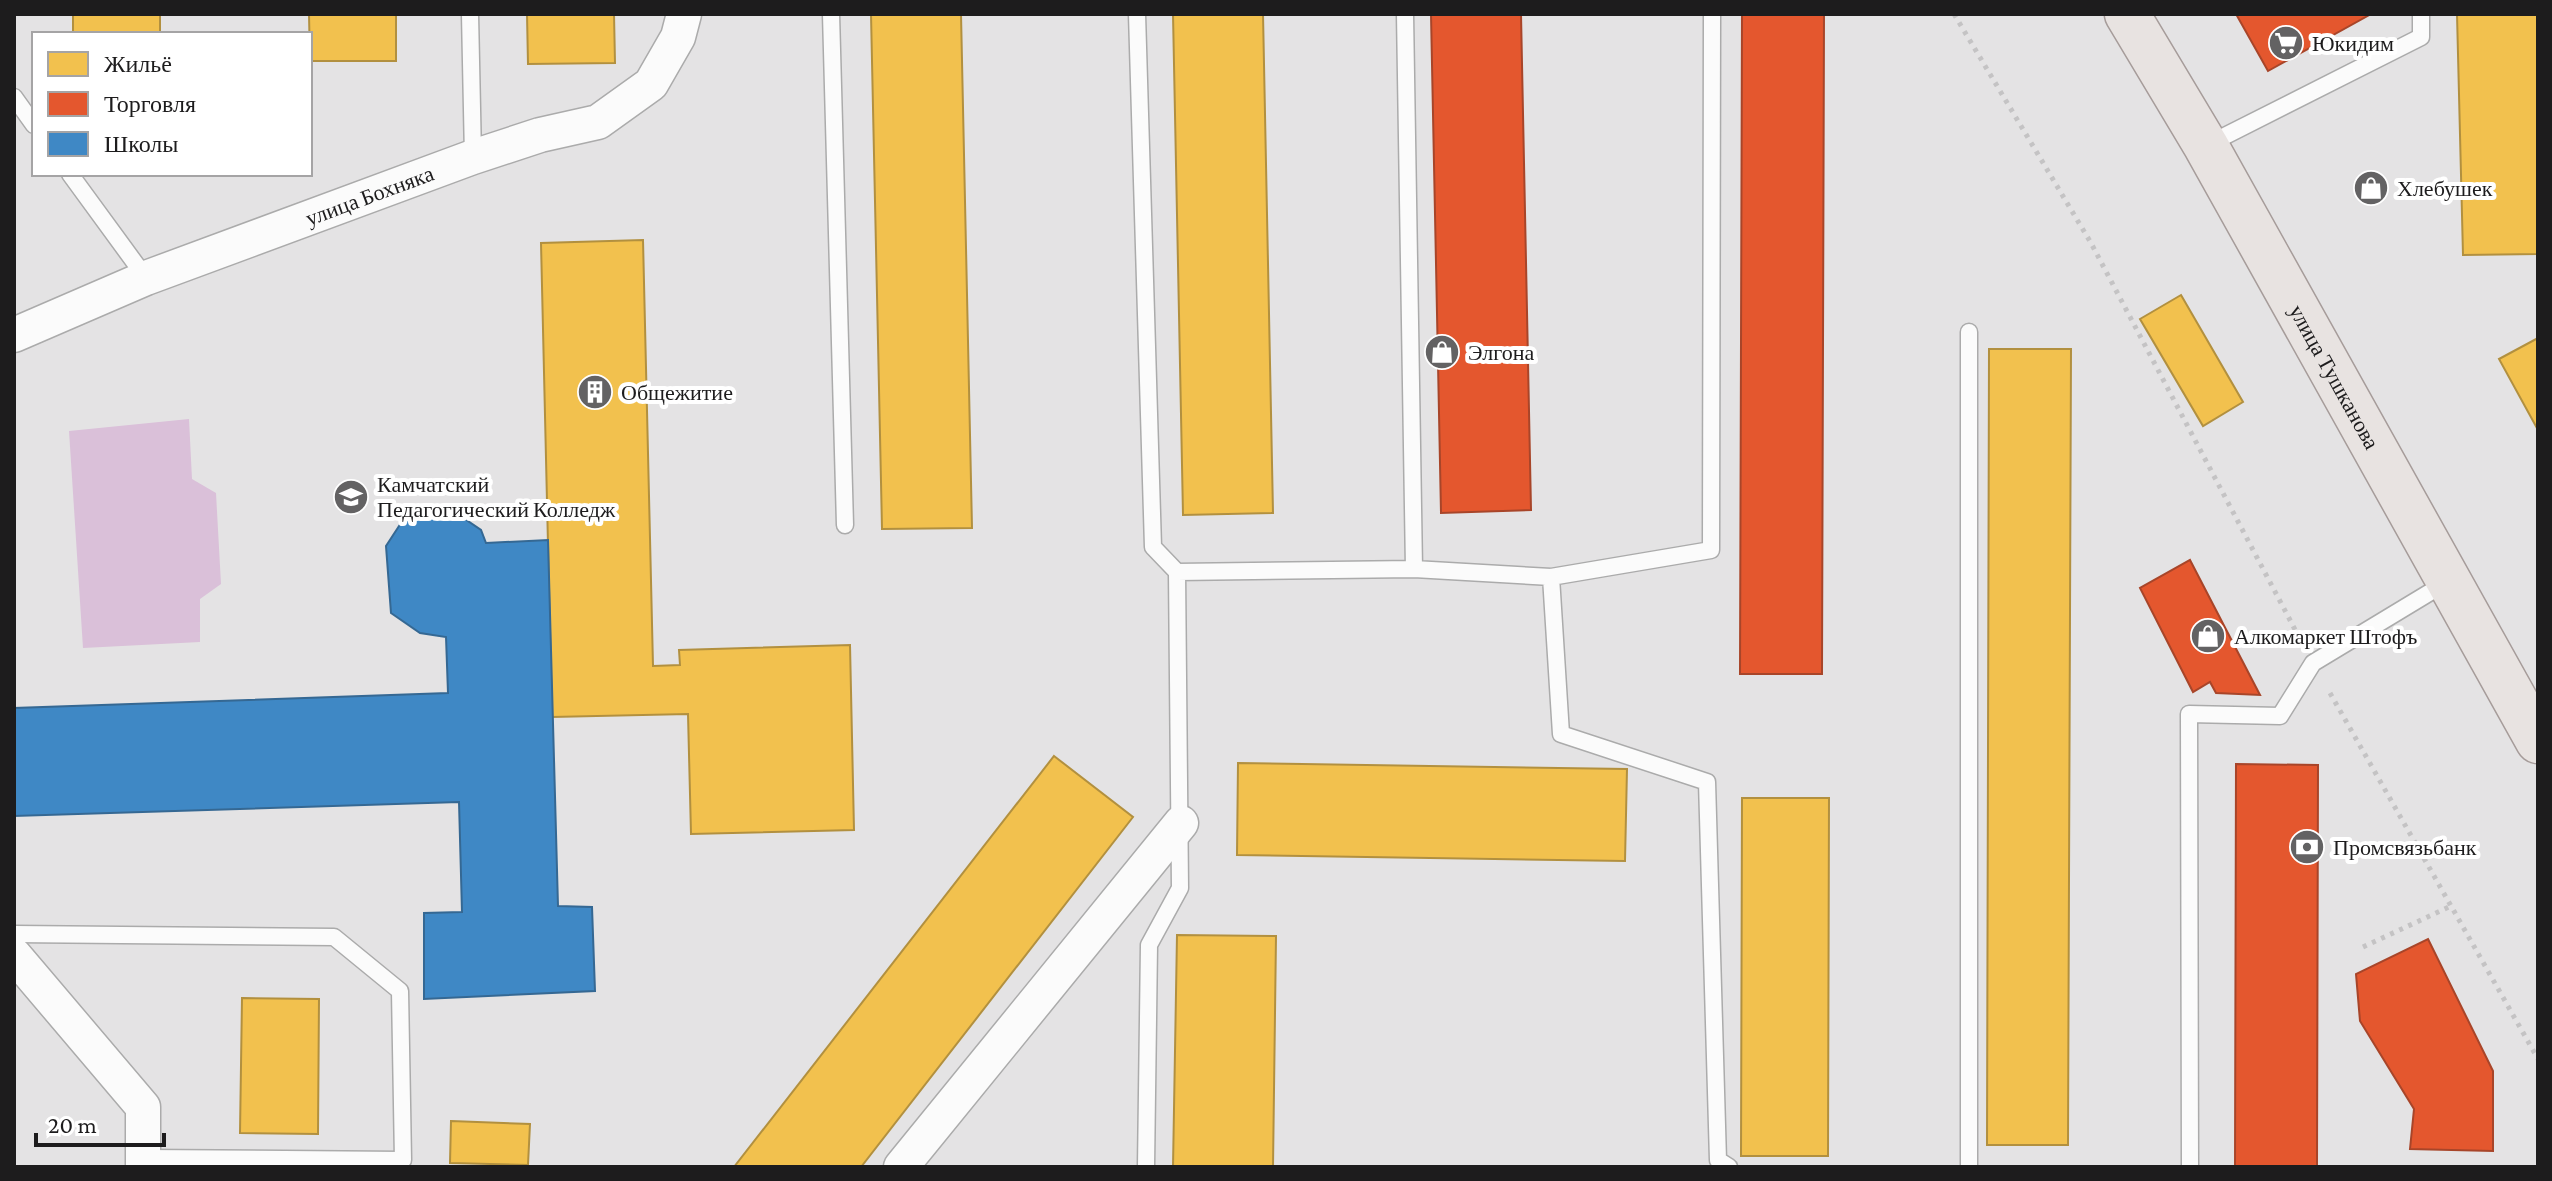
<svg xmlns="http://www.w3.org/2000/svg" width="2552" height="1181" viewBox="0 0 2552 1181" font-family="'Crimson Pro',serif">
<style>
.green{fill:#dac0d9}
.homes{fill:#f2c14e;stroke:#b2903f;stroke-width:2}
.shops{fill:#e4572e;stroke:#a84529;stroke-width:2}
.schools{fill:#3f88c5;stroke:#356893;stroke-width:2}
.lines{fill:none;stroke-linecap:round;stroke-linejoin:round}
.lane-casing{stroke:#ababab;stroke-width:19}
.street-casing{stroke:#ababab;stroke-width:37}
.primary-casing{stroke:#a69c9a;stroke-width:47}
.path{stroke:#c4c3c4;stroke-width:5;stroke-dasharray:4 6;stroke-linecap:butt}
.lane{stroke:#fbfbfb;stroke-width:16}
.street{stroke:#fbfbfb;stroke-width:34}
.primary{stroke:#e8e3e1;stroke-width:44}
.labels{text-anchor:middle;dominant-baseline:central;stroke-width:8;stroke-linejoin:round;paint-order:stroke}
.poi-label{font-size:22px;fill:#1d1c1d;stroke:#fff;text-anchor:start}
.street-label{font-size:22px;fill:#1d1c1d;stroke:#fff}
</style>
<rect width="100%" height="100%" fill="#e4e3e4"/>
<!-- green -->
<path class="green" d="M189,419L192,479L216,493L221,584L200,599V642L83,648L69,431Z"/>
<!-- homes -->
<path class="homes" d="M73,14H160V34H73Z
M309,14H396V61H310Z
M527,14H614L615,63L528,64Z
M871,14H961L972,528L882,529Z
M1173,14H1263L1273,513L1183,515Z
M2457,14H2538V254L2463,255Z
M643,240L653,666L680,665L679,650L850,645L854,830L691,834L688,714L552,717L541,243Z
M2181,295L2243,402L2203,426L2140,319Z
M2538,338V430L2499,359Z
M1989,349H2071L2068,1145H1987Z
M1054,756L1133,817L861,1167H734Z
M1238,763L1627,769L1625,861L1237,855Z
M1742,798H1829L1828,1156H1741Z
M1177,935L1276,936L1273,1167H1173Z
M242,998L319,999L318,1134L240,1133Z
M451,1121L530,1124L528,1165L450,1163Z"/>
<!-- shops -->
<path class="shops" d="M1431,14H1521L1531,510L1441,513Z
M1742,14H1824L1822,674H1740Z
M2236,14H2371L2268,71Z
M2190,560L2260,695L2216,693L2210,682L2193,692L2140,588Z
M2236,764L2318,765L2317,1167H2235Z
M2428,939L2493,1071V1151L2410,1149L2414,1109L2360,1021L2356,974Z"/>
<!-- schools -->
<path class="schools" d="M423,513L459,515L481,530L486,543L548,540L558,906L592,907L595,991L424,999V913L462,912L459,802L14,816V708L448,693L446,637L420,633L391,613L386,546L401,523Z"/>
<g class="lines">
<!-- lane casing -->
<g class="lane-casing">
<path id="lane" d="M470,14L473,157
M831,14L845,525
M1137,14L1153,547L1177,572L1414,569L1551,577L1711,550L1712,14
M1405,14L1414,569
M14,97L34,125
M2207,145L2421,37V14
M70,174L146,278
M1969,332V1167
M1551,577L1561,734L1707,782L1718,1160L1729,1167
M14,934L334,937L400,991L403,1160L143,1158
M1146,1167L1149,945L1180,888L1177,572
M2190,1167L2189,714L2280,716L2313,663L2447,582"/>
</g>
<!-- street casing -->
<g class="street-casing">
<g id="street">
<path id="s1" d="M14,335L146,278L473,157L540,135L598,122L651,84L678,37L684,14"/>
<path d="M14,955L143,1107V1167"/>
<path d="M901,1167L1181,823"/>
</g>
</g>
<!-- primary casing -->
<g class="primary-casing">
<g id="primary">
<path id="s2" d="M2127,14L2206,146L2538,741"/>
</g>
</g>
<!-- path -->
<path class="path" d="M1954,14L2091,243L2300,639
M2330,693L2538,1059
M2363,947L2451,906"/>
<!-- lane -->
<use href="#lane" class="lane"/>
<!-- street -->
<use href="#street" class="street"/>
<!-- primary -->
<use href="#primary" class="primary"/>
</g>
<!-- icons -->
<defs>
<g id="supermarket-disc" transform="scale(1.8)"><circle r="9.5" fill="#636263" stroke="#fff"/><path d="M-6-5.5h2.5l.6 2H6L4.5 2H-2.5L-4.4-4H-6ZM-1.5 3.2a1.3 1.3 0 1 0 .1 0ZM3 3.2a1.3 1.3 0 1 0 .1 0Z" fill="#fff"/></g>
<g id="shop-disc" transform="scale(1.8)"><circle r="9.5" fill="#636263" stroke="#fff"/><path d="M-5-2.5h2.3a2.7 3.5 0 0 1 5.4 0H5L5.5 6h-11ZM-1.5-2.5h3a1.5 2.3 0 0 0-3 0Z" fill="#fff"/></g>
<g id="building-disc" transform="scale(1.8)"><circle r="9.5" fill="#636263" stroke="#fff"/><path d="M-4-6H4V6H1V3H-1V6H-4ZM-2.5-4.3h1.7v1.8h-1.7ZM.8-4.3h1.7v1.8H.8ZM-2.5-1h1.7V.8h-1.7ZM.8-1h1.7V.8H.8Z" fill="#fff"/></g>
<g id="university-disc" transform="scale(1.8)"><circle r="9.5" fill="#636263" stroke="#fff"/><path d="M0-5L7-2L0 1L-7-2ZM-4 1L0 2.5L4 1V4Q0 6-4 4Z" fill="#fff"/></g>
<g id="bank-disc" transform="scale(1.8)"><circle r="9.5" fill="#636263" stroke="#fff"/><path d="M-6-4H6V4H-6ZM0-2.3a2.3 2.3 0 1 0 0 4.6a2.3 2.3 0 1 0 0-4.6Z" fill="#fff"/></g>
</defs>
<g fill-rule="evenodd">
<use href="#supermarket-disc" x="2286" y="43"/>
<use href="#shop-disc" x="2371" y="188"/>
<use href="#shop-disc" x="1442" y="352"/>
<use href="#building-disc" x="595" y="392"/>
<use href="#university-disc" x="351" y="497"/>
<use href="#shop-disc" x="2208" y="636"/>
<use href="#bank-disc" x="2307" y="847"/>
</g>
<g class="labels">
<!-- poi labels -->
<g class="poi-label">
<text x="2312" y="43">Юкидим</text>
<text x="2397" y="188">Хлебушек</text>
<text x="1468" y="352">Элгона</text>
<text x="621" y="392">Общежитие</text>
<text x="377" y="484">Камчатский<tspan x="377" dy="25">Педагогический Колледж</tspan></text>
<text x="2234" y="636">Алкомаркет Штофъ</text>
<text x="2333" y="847">Промсвязьбанк</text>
</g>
<!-- street labels -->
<g class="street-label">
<text stroke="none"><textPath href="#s1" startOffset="382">улица Бохняка</textPath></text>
<text stroke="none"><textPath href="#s2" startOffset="418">улица Тушканова</textPath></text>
</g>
</g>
<!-- border -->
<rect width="2552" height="1181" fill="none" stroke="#1d1c1d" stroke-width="32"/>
<!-- legend -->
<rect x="32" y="32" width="280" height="144" fill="#ffffff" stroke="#a5a4a5" stroke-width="2"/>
<rect x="48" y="52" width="40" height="24" fill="#f2c14e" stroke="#a5a4a5" stroke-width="2"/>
<text x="104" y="72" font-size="24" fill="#1d1c1d">Жильё</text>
<rect x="48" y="92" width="40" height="24" fill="#e4572e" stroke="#a5a4a5" stroke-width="2"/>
<text x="104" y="112" font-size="24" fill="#1d1c1d">Торговля</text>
<rect x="48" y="132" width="40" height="24" fill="#3f88c5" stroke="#a5a4a5" stroke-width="2"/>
<text x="104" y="152" font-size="24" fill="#1d1c1d">Школы</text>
<!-- scale -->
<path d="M36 1133v12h128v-12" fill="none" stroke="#1d1c1d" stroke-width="4"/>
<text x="48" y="1133" font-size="24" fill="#1d1c1d" stroke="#ffffff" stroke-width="6" paint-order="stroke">20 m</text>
</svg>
